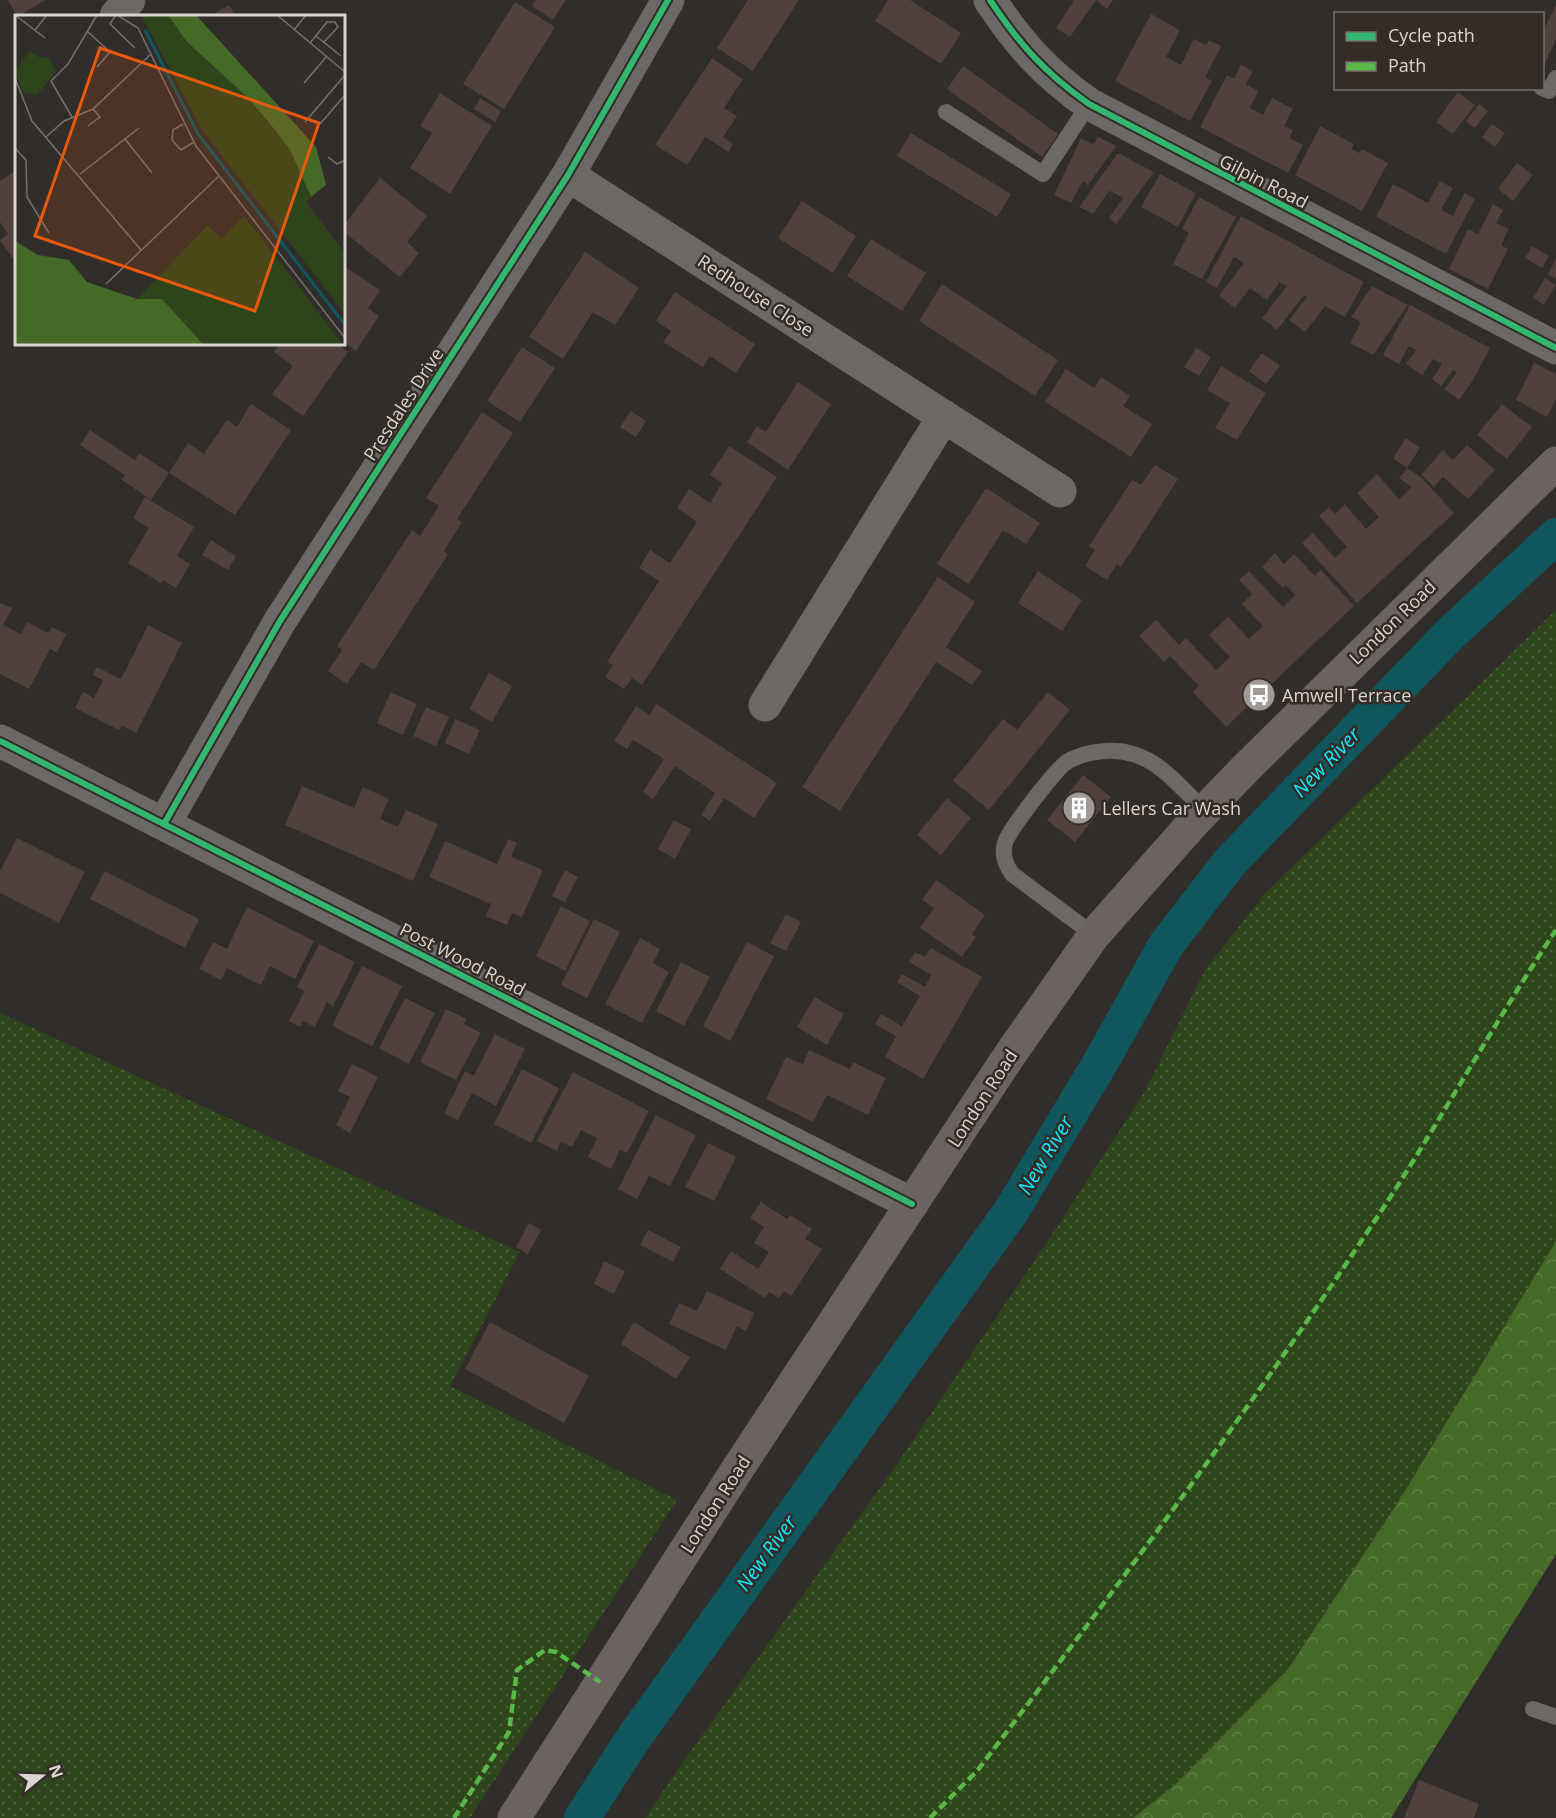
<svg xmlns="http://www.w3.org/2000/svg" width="1556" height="1818" viewBox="0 0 1556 1818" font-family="'Open Sans',sans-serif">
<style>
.grass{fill:url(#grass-dots)}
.forest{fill:url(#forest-crowns)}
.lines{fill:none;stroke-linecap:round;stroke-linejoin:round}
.canal{stroke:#10565d;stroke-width:36}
.building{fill:#50413c}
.service{stroke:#6b6866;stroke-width:16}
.minor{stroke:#6b6866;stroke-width:33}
.primary{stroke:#6c6361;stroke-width:33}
.quiet{stroke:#58b947;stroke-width:4.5;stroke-dasharray:9 4.5;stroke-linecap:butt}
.cycleway-casing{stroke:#332c27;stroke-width:10}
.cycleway{stroke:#33b770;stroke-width:6}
.labels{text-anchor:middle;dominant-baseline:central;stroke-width:5;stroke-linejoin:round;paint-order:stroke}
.street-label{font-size:18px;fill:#dbd5d2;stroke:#332c27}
.poi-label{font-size:18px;fill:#dbd5d2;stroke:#332c27;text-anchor:start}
.water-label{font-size:20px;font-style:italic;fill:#0ceaff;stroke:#332c27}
.inset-river{fill:none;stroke:#10565d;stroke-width:3}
.inset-road{fill:none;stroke:#74706d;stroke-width:1.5}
.view{fill:#e8590c;fill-opacity:0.15;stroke:#e8590c;stroke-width:3}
.inset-edge{fill:none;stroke:#dbd5d2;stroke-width:3}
</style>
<defs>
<pattern id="grass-dots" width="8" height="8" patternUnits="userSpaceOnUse" patternTransform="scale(1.5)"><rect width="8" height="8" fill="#2e451b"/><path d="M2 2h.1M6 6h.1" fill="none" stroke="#4c5f3b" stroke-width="1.8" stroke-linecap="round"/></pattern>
<pattern id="forest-crowns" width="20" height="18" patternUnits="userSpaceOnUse" patternTransform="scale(1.5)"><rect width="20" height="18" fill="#456927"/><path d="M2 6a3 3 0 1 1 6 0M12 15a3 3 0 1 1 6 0" fill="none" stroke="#5f7e45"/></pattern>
</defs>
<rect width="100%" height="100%" fill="#302d2a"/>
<!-- grass -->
<path class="grass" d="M1556,610V1241L1400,1499L1288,1669L1177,1783L1133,1818H645L678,1769L897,1464L1051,1236L1145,1091L1205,970L1265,893Z
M0,1013L520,1252L450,1386L677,1500L470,1818H0Z"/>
<!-- forest -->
<path class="forest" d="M1556,1241V1554L1391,1818H1133L1177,1783L1288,1669L1400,1499Z"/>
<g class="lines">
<!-- canal -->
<path class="canal" d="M582,1818L633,1739L1012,1210L1102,1060L1166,945L1230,862L1450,634L1556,536"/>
</g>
<!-- building -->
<path class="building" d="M7,0H46L18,16Z
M536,0H566L553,20L532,6Z
M748,0H799L753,71L717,48Z
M888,0H910L961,33L941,64L875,21Z
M1072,0H1113L1107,9L1096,0L1070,37L1056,28L1074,1Z
M515,2L555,27L504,109L463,84Z
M229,5L236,16H210Z
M1556,5V39L1544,66L1542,33Z
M1151,14L1180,30L1166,57L1181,65L1194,39L1206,45L1209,40L1221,46L1205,77L1212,81L1190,121L1115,81Z
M712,58L743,79L724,108L737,116L723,137L733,144L729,152L705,137L687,165L655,145Z
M1241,65L1253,71L1246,84L1258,91L1250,108L1263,115L1272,98L1293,109L1284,126L1293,130L1289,138L1303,145L1288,173L1200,127L1227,75L1234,79Z
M963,66L1058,134L1042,157L947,89Z
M1458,92L1475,105L1453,134L1436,122Z
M440,93L492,126L450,194L410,168L432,133L420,126Z
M480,98L501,111L495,122L474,109Z
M1479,104L1488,111L1475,128L1466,121Z
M1492,124L1505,133L1495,147L1482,137Z
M1320,126L1354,144L1352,149L1359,153L1362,149L1388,163L1362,211L1295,175Z
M911,133L1011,194L997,217L897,156Z
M1098,137L1116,146L1088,185L1083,181L1071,203L1054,195L1081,138L1093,144Z
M1118,153L1154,172L1116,224L1109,218L1123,198L1115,193L1109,191L1093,214L1079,207Z
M1517,163L1533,175L1513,201L1498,189Z
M14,172L16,176V257L13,259L0,240L8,234L0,222V181Z
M1160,174L1196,193L1178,227L1141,207Z
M380,178L427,216L407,242L419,253L400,277L344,232V225Z
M1440,181L1453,188L1441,210L1453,216L1464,193L1475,199L1446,254L1376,217L1393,184L1428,203Z
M1199,197L1236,217L1202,279L1173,264L1189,233L1182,229Z
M802,201L856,236L833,273L778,238Z
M1493,204L1503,210L1496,223L1509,229L1501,245L1508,249L1488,289L1449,269L1468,229L1478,234Z
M1241,216L1364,282L1345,317L1325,306L1305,332L1289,320L1307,297L1304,295L1277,330L1262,318L1287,286L1280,282L1267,300L1250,288L1235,308L1219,296L1244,263L1234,257L1217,288L1206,282Z
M871,239L926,273L902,311L847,276Z
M1532,246L1549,256L1542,268L1525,258Z
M585,252L639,288L615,325L593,312L563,359L529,337Z
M1556,259V279L1548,274Z
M344,266L380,290L368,308L379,316L356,351L344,342Z
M1545,278L1556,285L1544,305L1533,298Z
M942,284L1058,360L1035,396L919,321Z
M1372,286L1408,305L1373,355L1350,343L1361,322L1351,317Z
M675,292L755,344L736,373L710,356L703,367L663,342L671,331L656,321Z
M1410,305L1490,348L1473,380L1459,400L1445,389L1457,372L1453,370L1441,386L1432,379L1442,364L1433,359L1422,375L1406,364L1416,350L1409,346L1399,364L1383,355Z
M280,344H337L348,352L303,416L272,394L293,366L274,352Z
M522,347L555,368L520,422L487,401Z
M1196,348L1211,357L1199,376L1184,367Z
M1262,353L1280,366L1266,384L1249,371Z
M1534,363L1556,374V399L1547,417L1516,400Z
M1221,366L1266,393L1237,440L1215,428L1230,403L1207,390Z
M1066,369L1094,388L1101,377L1130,396L1123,406L1152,424L1131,457L1045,402Z
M798,382L831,404L788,470L747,442L757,426L766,432Z
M251,404L291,430L235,515L169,473L188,443L204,454L227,420L237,427Z
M1502,404L1532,427L1507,459L1477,435Z
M631,411L646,421L636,437L620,427Z
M482,412L513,433L457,519L462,522L444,551L448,554L374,670L361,662L347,684L328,671L342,650L337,646L412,530L420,536L439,506L426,498Z
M90,430L135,460L139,453L169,473L151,500L122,480L125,475L80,445Z
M1406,438L1420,448L1407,468L1393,458Z
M1467,445L1495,470L1468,499L1443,477L1434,487L1421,475L1443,450L1453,460Z
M729,446L777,477L642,685L632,678L624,689L605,677L613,665L607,662L659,581L639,568L650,550L670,563L697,522L677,508L689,489L710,503L722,483L710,475Z
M1155,465L1178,479L1121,567L1117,564L1107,580L1085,566L1095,550L1089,546L1132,480L1141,485Z
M1407,468L1422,478L1454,513L1357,603L1302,543L1313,533L1335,558L1347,547L1319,516L1329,507L1335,514L1345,504L1366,529L1379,517L1357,493L1377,474L1399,499L1412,487L1399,478Z
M986,488L1040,523L1026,544L1003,530L969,584L937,564Z
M145,497L194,527L177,556L190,564L176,588L163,580L161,583L128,563L149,528L133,518Z
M211,540L236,556L228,570L202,555Z
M1275,553L1284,564L1294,554L1315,576L1321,570L1354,606L1226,727L1193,692L1199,686L1170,656L1164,662L1139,636L1156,620L1179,645L1186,638L1216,670L1230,657L1209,635L1228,617L1249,639L1263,626L1242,604L1252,594L1239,580L1249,571L1283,607L1295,595L1286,585L1283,588L1262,567Z
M1038,571L1082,600L1062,631L1018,603Z
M938,577L975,602L946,647L982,671L972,685L936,662L840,811L802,787Z
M0,603L12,608L3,625L21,634L27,622L48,633L52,627L66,634L57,653L50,649L29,689L0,674Z
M148,625L182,643L136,733L122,726L119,730L75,708L83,692L94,698L103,680L93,675L97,667L121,679Z
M489,673L512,686L492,722L469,709Z
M391,692L417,704L403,735L377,723Z
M1048,692L1070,710L989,810L953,781L1003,719L1017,730Z
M656,704L777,783L754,818L724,798L710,821L701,815L715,793L675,766L653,799L643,792L664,759L633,740L627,749L614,741L636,706L650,715Z
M426,707L449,717L436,746L413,736Z
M455,719L480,730L469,754L445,743Z
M1083,775L1111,797L1075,842L1047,820Z
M302,786L354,808L363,787L389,799L380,819L398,827L406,810L438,824L413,881L285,825Z
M947,798L971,818L941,855L917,835Z
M674,820L691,829L675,859L658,849Z
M17,838L85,872L59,923L0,893V871Z
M508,839L517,843L511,857L543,870L522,917L512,913L507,925L486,916L491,904L429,877L445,841L497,864Z
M565,870L578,877L565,902L552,896Z
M105,871L199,919L185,948L90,899Z
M936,880L985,915L972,934L976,937L962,957L920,928L934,908L922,900Z
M561,906L590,921L565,971L536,956Z
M247,907L314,941L295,979L270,966L261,985L227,968L221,980L199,969L213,942L227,949Z
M786,914L801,922L786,951L770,943Z
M594,919L620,932L587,998L561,985Z
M640,938L660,949L653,963L669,972L642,1023L605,1004Z
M747,942L774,956L730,1041L703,1026Z
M319,944L355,962L333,1006L327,1002L315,1027L303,1021L300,1027L289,1021L305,991L297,987Z
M931,948L982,977L923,1079L885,1057L896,1036L875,1024L881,1014L902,1026L920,996L897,982L902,974L925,987L931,975L909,962L915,952L925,957Z
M681,962L710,977L684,1026L656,1011Z
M362,966L402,986L372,1046L332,1026Z
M815,997L844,1014L827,1045L797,1027Z
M405,998L435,1013L409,1064L379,1048Z
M446,1009L467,1019L464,1024L481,1033L456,1080L420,1062Z
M495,1034L525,1049L496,1106L472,1093L458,1120L444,1113L465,1071L474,1076Z
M809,1050L850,1069L853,1062L886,1078L868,1115L827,1095L813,1122L766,1099L786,1057L803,1064Z
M352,1064L378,1077L350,1133L336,1125L350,1097L338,1091Z
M522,1069L559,1088L531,1143L494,1124Z
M573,1072L649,1111L627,1153L620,1150L611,1169L588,1157L597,1138L581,1130L572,1147L561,1142L557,1151L537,1141Z
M656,1115L696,1135L670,1186L649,1176L637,1199L618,1189Z
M708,1143L736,1157L714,1201L685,1187Z
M761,1202L787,1219L790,1215L812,1229L805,1239L822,1249L791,1296L784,1291L779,1298L769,1292L765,1298L720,1269L731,1251L758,1269L769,1252L754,1243L764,1227L750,1218Z
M529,1223L541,1230L528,1254L516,1247Z
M648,1230L681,1247L673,1262L640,1245Z
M604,1261L625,1271L614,1294L594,1284Z
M707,1291L754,1313L746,1331L737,1326L726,1350L669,1324L679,1303L697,1311Z
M490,1322L589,1376L564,1423L465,1369Z
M634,1322L690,1357L676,1379L621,1344Z
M1419,1780L1479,1804L1474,1818H1404Z"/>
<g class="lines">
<!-- service -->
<path class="service" d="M1542,88L1549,91L1556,78
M946,112L1043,174L1089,104
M1094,935L1012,874C1005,864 1001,852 1006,840C1013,826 1057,766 1070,760C1088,751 1113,748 1133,754C1162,762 1184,791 1205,811
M1533,1709L1556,1717"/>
<!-- minor -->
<path class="minor" d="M990,0C1020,45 1045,73 1089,104L1556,348
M116,16L129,0
M568,175L1060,491
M765,705L944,416
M0,741L912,1204
M164,824L280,621L568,175L668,0"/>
<!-- primary -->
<path class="primary" d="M514,1818L735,1473L1009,1056L1094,935L1192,824L1245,769L1556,463"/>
<!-- quiet -->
<path class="quiet" d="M454,1818L509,1732L517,1670L545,1650L556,1652L600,1682
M930,1818L977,1771C1120,1583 1262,1394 1391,1196C1447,1109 1498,1017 1556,930"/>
<!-- cycleway casing -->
<g class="cycleway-casing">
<path id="cycleway" d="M990,0C1020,45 1045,73 1089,104L1556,348
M0,741L912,1204
M164,824L280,621L568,175L668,0"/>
</g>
<!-- cycleway -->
<use href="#cycleway" class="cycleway"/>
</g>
<!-- icons -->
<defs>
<g id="bus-disc" transform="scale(1.725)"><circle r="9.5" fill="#9f9a97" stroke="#332c27"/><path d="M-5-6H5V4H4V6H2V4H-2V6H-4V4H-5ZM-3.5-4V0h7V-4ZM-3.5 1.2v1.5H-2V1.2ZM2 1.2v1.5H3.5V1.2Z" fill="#fff"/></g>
<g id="building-disc" transform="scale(1.725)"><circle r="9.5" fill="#9f9a97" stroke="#332c27"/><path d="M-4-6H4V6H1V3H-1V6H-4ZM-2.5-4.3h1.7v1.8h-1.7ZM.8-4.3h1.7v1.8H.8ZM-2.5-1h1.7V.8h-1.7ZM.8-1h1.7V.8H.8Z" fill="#fff"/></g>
</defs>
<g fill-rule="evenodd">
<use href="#bus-disc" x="1259" y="695"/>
<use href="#building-disc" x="1079" y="808"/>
</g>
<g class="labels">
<!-- street labels -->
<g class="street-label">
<text transform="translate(1264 181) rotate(27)">Gilpin Road</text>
<text transform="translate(756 295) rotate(33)">Redhouse Close</text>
<text transform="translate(403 404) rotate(-57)">Presdales Drive</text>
<text transform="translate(1392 622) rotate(-44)">London Road</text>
<text transform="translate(463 959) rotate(27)">Post Wood Road</text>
<text transform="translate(982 1098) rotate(-57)">London Road</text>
<text transform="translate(715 1504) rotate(-57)">London Road</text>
</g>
<!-- poi labels -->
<g class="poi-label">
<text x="1282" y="695">Amwell Terrace</text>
<text x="1102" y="808">Lellers Car Wash</text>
</g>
<!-- water labels -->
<g class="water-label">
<text transform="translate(1326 762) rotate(-46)">New River</text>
<text transform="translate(1045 1155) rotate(-59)">New River</text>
<text transform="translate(766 1553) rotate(-54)">New River</text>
</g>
</g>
<!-- overview -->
<g transform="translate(15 15)">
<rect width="330" height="330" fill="#302d2a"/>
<path d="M126,0H153L172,27L233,83L275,135L296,182L291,187L330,238V299L187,115ZM229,201L283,270L328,330H189L147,284H122L193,210L206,224Z" fill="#2e451b"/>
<path d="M153,0H181L301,132L311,170L296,182L275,135L259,114L233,83L172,27ZM0,226L23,240L54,245L72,267L122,284H147L189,330H0Z" fill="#456927"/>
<path d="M15,36L25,43L33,42L41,56L22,80L8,77L0,56Z" fill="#2e451b"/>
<path class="inset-river" d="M130,15L183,119L330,310"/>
<path class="inset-road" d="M0,0L30,23M101,0L95,9L120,33M102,0L123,13L181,131L330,323M262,0L330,57M20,15L32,0M279,15L291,0M73,17L95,37L82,52M301,21L326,41M295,28L312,7H320L323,12L309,27M0,63L17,106L126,235M289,68L312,41M57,102L36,66L53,49L82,0M290,107L330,60M168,109L158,115L157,125L166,135L179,127M305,109L330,80M73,111L85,102L78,94M31,122L49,106L78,94L135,40M110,124L137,158M0,133L11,145L12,182L34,218M313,142L322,149L330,145M65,159L124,113M91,269L204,161"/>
<path class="view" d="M85,33L304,108L240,296L20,221Z"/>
<rect width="330" height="330" class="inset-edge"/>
</g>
<!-- legend -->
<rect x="1334" y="12" width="210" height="78" fill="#332c27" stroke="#76706b" stroke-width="1.5"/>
<rect x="1346" y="32" width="30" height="9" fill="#33b770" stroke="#76706b" stroke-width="1.5"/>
<text x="1388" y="42" font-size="18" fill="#dbd5d2">Cycle path</text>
<rect x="1346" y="62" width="30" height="9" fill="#58b947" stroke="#76706b" stroke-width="1.5"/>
<text x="1388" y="72" font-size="18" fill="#dbd5d2">Path</text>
<!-- north arrow -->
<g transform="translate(42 1776) rotate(71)" stroke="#332c27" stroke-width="4.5" paint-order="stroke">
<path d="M0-4.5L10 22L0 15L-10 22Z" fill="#dbd5d2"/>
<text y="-9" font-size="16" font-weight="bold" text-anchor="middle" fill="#dbd5d2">N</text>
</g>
</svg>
